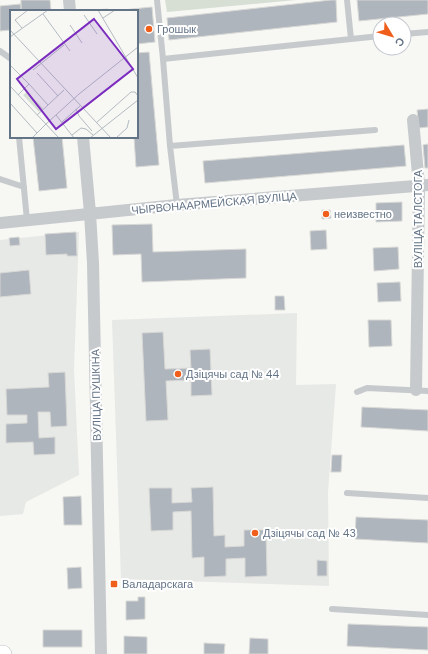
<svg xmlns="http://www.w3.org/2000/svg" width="428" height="654" viewBox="0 0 428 654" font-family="'DM Sans',sans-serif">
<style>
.built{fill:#e7e9e7}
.green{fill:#d7dfd4}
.building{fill:#aeb5bc;stroke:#d8d8d6}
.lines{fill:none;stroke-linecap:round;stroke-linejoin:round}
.secondary-casing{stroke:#b8bdc2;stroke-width:18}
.lane{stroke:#c6cacd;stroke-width:6}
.street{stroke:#c6cacd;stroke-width:12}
.secondary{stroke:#fff;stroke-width:17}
.poi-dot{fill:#ef5f1b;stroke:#fff;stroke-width:1.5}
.labels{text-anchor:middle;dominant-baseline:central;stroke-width:4;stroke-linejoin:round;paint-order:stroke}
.poi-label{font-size:11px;fill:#647487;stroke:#fff;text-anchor:start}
.street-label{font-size:11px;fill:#647487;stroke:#fff}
.inset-road{fill:none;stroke:#b3bbc2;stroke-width:1}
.view{fill:#7b2cbf;fill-opacity:0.15;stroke:#7b2cbf;stroke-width:2}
.inset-edge{fill:none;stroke:#647487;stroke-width:2}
</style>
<rect width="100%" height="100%" fill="#f7f7f3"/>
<!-- built -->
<path class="built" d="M79,232L74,370L79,475L26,502L23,514L0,516V240Z
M297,313L296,385L336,384L328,492L329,586L121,579L112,320Z"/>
<!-- green -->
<path class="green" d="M165,0H296L167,12Z"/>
<!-- building -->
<path class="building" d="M21,0H50L51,11H21Z
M331,0H336L337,22L169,40L167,18Z
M357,0H428V14L359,21Z
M21,4V11H11V30L0,31V6Z
M152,7L155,42L137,44V11L122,10Z
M108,9V11H92V10Z
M149,52L159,165L136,167L134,137H137V53Z
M428,109V127L419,128L417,110Z
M33,137H62L67,188L39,191Z
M428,144V168H425L423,145Z
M404,145L406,166L205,183L203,161Z
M402,202V221L376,222V203Z
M322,210H330L331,218L322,219Z
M152,224L153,252L246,249V278L142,282L141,254L113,255L112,225Z
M326,230L327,249L311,250L310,231Z
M76,232L77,256H67V254L46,255L45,234Z
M19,237L20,245L10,246L9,238Z
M398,247L399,269L374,271L373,248Z
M29,270L31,294L0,297V273Z
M400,282L401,301L378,302L377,283Z
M275,296H284L285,310H275Z
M368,320H391L392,346L369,347Z
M163,332L165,369L191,368L190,350L210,349L212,395L191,396V380L166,381L168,420L146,421L142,333Z
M65,372L67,426L51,427L50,412H38L39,438L55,437V454L34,455L33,442L6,443V424L27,423V415H7L6,389L49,387L48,373Z
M362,407L428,410V431L361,427Z
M332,455H342L341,472H331Z
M213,487L214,536L225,535V547L244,546V530H266L267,576L245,577V558L226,559V576L204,577V557L192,558L191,511L173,512V530L151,531L149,488H172V503L192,502L191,488Z
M81,496L82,525H64L63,497Z
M356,517L428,520V543L355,539Z
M317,560L327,561V576H317Z
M81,567L82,588L68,589L67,568Z
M138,597H145V619L126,620V601H138Z
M348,624L428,627V650L347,646Z
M43,630H82V647H43Z
M124,636L147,637V654H124Z
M250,638L268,639V654H249Z
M204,643L225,644L224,654H204Z"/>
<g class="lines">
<!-- secondary casing -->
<g class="secondary-casing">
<path id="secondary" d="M0,654H3"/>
</g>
<!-- lane -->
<path class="lane" d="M157,0L163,59L351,39L347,0
M404,34L428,32
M351,39L380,36
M0,51L11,59
M163,59L170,146L177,205
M19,137L27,220
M170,146L375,130
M0,179L24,187
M357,392L367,388L428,391
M347,493L428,498
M332,609L428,615"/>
<!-- street -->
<path class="street" d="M69,0L70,11
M413,120L419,185L416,390
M83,137L90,213L93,263L101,654
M0,223L177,205L428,185"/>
<!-- secondary -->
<use href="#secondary" class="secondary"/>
</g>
<!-- markers -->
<g class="poi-dot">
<circle cx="149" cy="29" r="4"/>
<circle cx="326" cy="214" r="4"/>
<circle cx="178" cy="374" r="4"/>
<circle cx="255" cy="533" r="4"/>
<rect x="110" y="580" width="8" height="8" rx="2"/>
</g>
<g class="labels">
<!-- poi labels -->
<g class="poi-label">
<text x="157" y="29">Грошык</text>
<text x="334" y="214">неизвестно</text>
<text x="186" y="374">Дзіцячы сад № 44</text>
<text x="263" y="533">Дзіцячы сад № 43</text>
<text x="122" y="584">Валадарскага</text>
</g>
<!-- street labels -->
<g class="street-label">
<text transform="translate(214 203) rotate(-5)">ЧЫРВОНААРМЕЙСКАЯ ВУЛІЦА</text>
<text transform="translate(418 219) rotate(-90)">ВУЛІЦА ТАЛСТОГА</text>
<text transform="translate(96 395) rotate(-91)">ВУЛІЦА ПУШКІНА</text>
</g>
</g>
<!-- overview -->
<g transform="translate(10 10)">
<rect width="128" height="128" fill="#f7f7f3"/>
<path d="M17,82L33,98L29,102L13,85Z" fill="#d7dfd4"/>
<path class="inset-road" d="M88,0L128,68M33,4L60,41M74,5L87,24M93,8L105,0M60,15L72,33M12,18L5,10L18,0M0,20L101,128M0,27L38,0M0,55L19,74M23,60L54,35M27,63L48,86M0,76L49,128M8,85L19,74L38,95L27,105M0,93L27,123M38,95L54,80M66,99L69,106L82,121M46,105L64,128M52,112L70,96M86,113L121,82H125L128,86M36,114L69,84L128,37M62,125L71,118L76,119L83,125M22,128L36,114M80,128L128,90M106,128L117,118L119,110"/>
<path class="view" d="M84,9L123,59L46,119L7,69Z"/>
<rect width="128" height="128" class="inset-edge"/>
</g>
<!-- north arrow -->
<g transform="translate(392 36) rotate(128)"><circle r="19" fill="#ffffff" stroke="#c1c7cf"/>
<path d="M0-3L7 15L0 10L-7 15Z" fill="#ef5f1b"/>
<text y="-6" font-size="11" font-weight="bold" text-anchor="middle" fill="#647487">С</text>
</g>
</svg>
